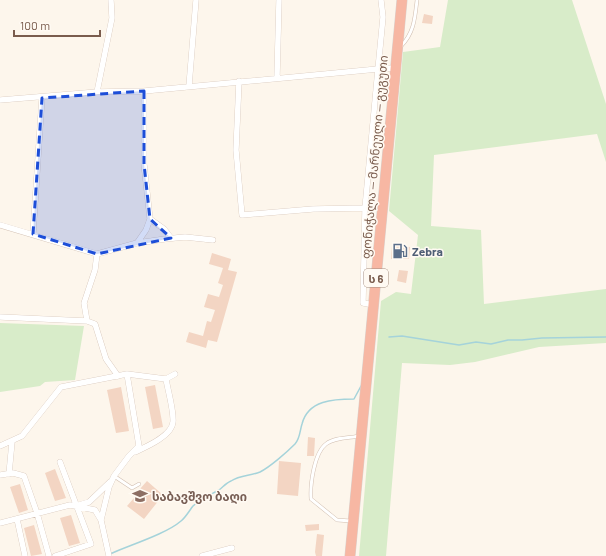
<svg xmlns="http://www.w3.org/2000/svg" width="606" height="556" viewBox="0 0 606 556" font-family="Barlow,'Noto Sans Georgian',sans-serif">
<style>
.green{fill:#d8ecc9}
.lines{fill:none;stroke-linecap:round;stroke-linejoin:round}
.stream{stroke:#a5d3da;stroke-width:1.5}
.building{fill:#f3d5c3}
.lane-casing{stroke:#d1beb0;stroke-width:4}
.street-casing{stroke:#d1beb0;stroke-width:6}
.highway-casing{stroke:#dad1cd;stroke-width:11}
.lane{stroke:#fff;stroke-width:3}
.street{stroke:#fff;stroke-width:5.5}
.highway{stroke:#f7b7a3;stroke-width:10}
.marked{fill:#1d4ed8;fill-opacity:0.2;stroke:#1d4ed8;stroke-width:3;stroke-dasharray:8 5;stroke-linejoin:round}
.labels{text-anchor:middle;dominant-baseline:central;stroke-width:3;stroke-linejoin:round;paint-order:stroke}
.shield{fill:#fffaf3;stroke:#a28b7f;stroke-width:1}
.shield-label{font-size:11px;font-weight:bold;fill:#7a5c4d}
.street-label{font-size:12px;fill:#7a5c4d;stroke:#fffaf3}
.service-label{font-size:12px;font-weight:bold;fill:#4e5e75;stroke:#fffaf3;text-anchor:start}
.education-label{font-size:12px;font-weight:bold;fill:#785e54;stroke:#fffaf3;text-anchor:start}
</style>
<rect width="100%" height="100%" fill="#fdf6ec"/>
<!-- green -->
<path class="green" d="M448,0H572L606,104V162L597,134L434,155L431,226L481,230L484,304L606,289V343L539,347L475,362L450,365L402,363L386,556H359L381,301L396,292L411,294L418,235L389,211L403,52L440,47Z
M0,323L84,326L75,380L45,382L40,386L0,392Z"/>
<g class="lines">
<!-- stream -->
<path class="stream" d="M389,337L402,336L459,345L476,342L491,344L508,340H522L542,338L606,337
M110,554C130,545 166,534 181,521C186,517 189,511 193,506C201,499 210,495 219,490C223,487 226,483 231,481C240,475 250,476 260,472C270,467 287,452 295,444C300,439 300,430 302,424C308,400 334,399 354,399L361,386"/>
</g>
<!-- building -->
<path class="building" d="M424,14L433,16L432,24L422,23Z
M392,245L410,247L409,259H391Z
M212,253L231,259L228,270L237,272L217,342L208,340L206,348L186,342L189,332L203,336L207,321L211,322L215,310L204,307L208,294L219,297L223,285L218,283L223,268L209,264Z
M399,270L408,271L406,283L397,281Z
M155,385L163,427L153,429L145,387Z
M121,387L129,431L116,433L107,390Z
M308,437L315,438L314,456H307Z
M279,461L301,463L298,496L277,494Z
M55,469L66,498L55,501L45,473Z
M147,481L163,495L144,519L127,506L134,498L139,502L145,495L139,490Z
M20,484L28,510L19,513L10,487Z
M71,515L80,543L69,546L60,518Z
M319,524V530L306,531L305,525Z
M34,525L42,554L31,556L24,528Z
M317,534L324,535L322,556H316L315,552Z"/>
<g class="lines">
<!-- lane casing -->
<g class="lane-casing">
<path id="lane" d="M401,46C414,33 415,18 417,0
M114,476L132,488L139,484
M351,521L337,520L311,499C310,485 314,453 326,444C335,437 350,438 360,436"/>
</g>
<!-- street casing -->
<g class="street-casing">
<path id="street" d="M277,77L279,0
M239,81L236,150L242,215L313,209L365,208
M189,86L196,0
M97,92L112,18L111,0
M0,100L97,92L144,91L378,69L383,17L381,0
M150,219L164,229L171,238
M0,225L97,254L137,243L165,239L185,237L213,240
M33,234L42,98
M137,243L146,230L150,219L144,164V91
M374,305L363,303L365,208L378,69L395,68
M0,317L87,321L95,324L106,359L118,376
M87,321L84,303L95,270L97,254
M0,446L22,436L61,387L127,374L166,379L175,374
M135,452C146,447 172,436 173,422C174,411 168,391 166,379
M9,474L12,442
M0,475L13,473L24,476L37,513L49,556
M79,505L89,502L110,482
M17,519L25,556
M0,523L70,505L95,510L101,520
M55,556L91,544L60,462
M109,556L101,520L109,487L114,476L129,456L139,446L127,374
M202,556L232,548"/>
</g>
<!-- highway casing -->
<g class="highway-casing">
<path id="highway" d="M350,556L402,0"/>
</g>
<!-- lane -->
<use href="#lane" class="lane"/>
<!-- street -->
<use href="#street" class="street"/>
<!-- highway -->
<use href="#highway" class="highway"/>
</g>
<!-- marked area -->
<path class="marked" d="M144,91V164L150,219L171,238L97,254L33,234L42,98Z"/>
<!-- icons -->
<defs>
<g id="fuel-bare" transform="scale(1.2)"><path d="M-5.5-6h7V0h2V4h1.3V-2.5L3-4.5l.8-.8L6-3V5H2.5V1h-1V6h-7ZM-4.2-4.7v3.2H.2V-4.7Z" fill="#5c6f8a" stroke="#fffaf3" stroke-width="2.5" paint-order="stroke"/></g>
<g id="school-bare" transform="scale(1.2)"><path d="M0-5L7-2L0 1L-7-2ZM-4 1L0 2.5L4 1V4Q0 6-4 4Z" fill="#8d6e63" stroke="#fffaf3" stroke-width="2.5" paint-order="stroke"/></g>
</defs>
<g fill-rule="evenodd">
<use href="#fuel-bare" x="400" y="251"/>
<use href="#school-bare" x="140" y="496"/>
</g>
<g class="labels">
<!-- shield labels -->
<rect class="shield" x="364" y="269" width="24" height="18" rx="3"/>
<g class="shield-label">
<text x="376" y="278">ს 6</text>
</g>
<!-- street labels -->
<g class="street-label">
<text transform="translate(374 157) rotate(-85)">ფონიჭალა — მარნეული — გუგუთი</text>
</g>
<!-- service labels -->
<g class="service-label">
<text x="412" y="251">Zebra</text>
</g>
<!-- education labels -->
<g class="education-label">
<text x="152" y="496">საბავშვო ბაღი</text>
</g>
</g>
<!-- scale -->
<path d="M14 30v6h86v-6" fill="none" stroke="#7a5c4d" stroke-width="2"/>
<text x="20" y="30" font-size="12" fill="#7a5c4d" stroke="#fffaf3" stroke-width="3" paint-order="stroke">100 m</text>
</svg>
